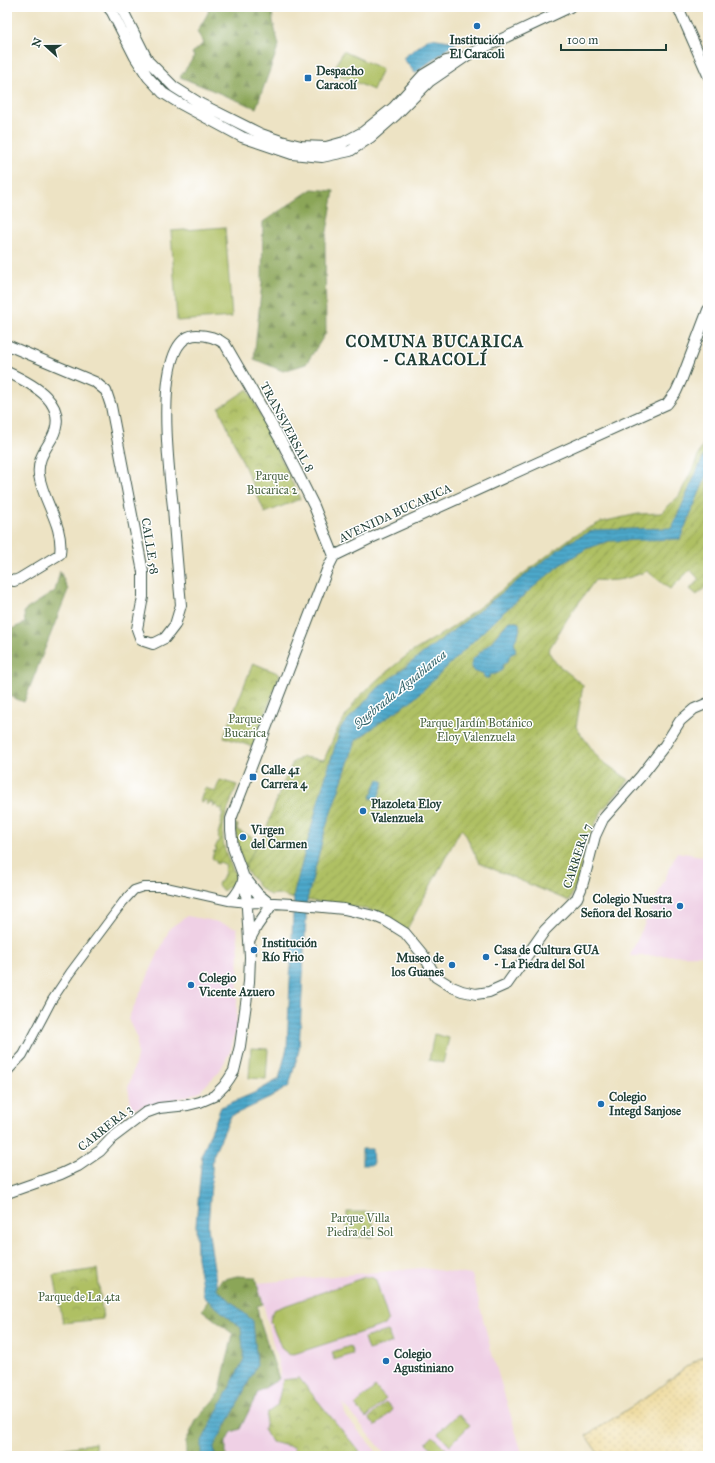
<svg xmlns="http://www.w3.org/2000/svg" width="715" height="1463" viewBox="0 0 715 1463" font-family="'IM FELL Great Primer',serif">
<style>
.built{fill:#efd0e5}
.forest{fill:url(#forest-firs);stroke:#557246}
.sand{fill:url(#sand-dots);stroke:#868c69}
.park{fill:url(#park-crowns);stroke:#677e4c}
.garden{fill:url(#garden-furrows);stroke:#677e4c}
.pitch{fill:#afc063;stroke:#677e4c}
.water{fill:url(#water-rules);stroke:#367280}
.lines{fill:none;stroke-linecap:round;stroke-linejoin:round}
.minor-casing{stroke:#3e564a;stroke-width:10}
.major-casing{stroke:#3e564a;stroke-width:12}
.minor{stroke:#fff;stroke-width:8}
.major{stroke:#fff;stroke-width:10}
.poi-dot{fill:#1f6fb2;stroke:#fff;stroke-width:1.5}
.labels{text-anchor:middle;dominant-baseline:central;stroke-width:3;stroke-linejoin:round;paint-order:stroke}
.poi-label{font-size:12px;font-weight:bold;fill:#1f3d34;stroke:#fff;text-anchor:start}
.street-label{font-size:12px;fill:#1f3d34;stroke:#fff}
.park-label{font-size:12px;fill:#4a6442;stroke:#fff}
.water-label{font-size:13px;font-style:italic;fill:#2f6269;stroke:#fff}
.district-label{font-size:16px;font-weight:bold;letter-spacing:1px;fill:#1f3d34;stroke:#fff}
</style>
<defs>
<pattern id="forest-firs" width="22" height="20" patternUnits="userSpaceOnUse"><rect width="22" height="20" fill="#8ba659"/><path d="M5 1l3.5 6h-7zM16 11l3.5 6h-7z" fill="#71884a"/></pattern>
<pattern id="sand-dots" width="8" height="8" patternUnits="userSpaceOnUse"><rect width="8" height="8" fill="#eeda9e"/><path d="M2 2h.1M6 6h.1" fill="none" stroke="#ccbc89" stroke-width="1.8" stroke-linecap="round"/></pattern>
<pattern id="park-crowns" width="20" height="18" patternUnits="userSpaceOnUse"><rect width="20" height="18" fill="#afc063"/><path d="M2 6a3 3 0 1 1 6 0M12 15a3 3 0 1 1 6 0" fill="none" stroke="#8e9d52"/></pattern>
<pattern id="garden-furrows" width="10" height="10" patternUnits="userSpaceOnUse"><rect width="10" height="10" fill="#afc063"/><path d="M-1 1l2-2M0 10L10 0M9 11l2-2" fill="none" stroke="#8e9d52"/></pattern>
<pattern id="water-rules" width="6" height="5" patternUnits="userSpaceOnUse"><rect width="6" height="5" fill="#4da8cb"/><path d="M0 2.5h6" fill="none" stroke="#3f8aa6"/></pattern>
</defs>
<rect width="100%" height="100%" fill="#fff"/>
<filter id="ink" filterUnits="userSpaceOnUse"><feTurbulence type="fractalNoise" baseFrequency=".025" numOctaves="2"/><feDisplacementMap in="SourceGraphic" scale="8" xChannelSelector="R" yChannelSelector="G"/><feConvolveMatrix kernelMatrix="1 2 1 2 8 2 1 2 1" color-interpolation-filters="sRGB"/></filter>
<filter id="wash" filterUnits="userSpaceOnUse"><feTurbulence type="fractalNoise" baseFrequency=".012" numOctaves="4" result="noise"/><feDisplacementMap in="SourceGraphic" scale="16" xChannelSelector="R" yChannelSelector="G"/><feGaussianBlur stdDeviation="0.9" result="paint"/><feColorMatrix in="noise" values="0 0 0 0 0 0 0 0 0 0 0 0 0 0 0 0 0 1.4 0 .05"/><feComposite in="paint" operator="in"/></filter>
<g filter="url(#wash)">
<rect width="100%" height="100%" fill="#ede3c4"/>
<!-- built -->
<path class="built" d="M677,852L708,857V955L630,956Z
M187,916L214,921L237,928L239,952L236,1030L230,1052L219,1072L200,1091L185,1097L132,1109L128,1088L137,1057V1038L128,1019L170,928Z
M422,1268L472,1275L491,1350L523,1456H387L343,1403L345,1415L380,1456H226V1441L232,1432L240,1428L258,1392L279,1379L280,1371L258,1283Z"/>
<!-- forest -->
<path class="forest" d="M209,7H272L273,22L279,45L256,108L180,77L194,57L192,53L204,43L197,32L208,13Z
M312,189L334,191L325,243L326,333L306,364L283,371L254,359L262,283L263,222Z
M60,571L68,590L24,702L7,695V631L25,623L24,611L55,591Z
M237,1276L255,1277L263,1304L257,1306L259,1318L279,1379L258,1392L240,1429L232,1432L226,1441V1456H186V1441L197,1419L219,1394L233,1334L202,1310L221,1280Z"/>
<!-- sand -->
<path class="sand" d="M708,1353V1456H600L586,1436L648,1396L686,1367Z"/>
<!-- park -->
<path class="park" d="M248,389L300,499L265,513L219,408Z
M253,663L280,674L253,747L224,737Z
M236,824L238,825L237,830L260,841L246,863V870C240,855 235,840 236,824Z
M97,1269L103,1319L63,1323L54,1275Z
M388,1331L392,1343L368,1350L364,1338Z
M299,1378L363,1456H296L293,1447L271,1442L264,1429L267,1413L277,1406L283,1380Z
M386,1402L393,1410L376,1426L369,1418Z
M433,1436L446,1449L439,1455L426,1443Z
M95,1443L96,1456H56L55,1450Z"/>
<!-- garden -->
<path class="garden" d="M708,432V574L706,577L708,580V585L697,595L690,589L699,579L690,570L670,589L647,571C628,579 616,582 595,580L567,619L548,651L556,663L583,685L576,727L599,759L629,780L602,811L585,843L577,883L569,901L479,863L465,833L461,829L406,931L388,916L362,908L291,898L278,894L270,895L259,887L246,870V863L264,835L282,786L293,762L303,757L324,760L338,728L357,699L379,678L409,654L453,627L573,536L601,522L638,514L661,513L679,496L693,468Z
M220,780L237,785C221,827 215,838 238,879L223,891L218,885L219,882H221L225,872L224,871L226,865L220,862L218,864L216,863V861L212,858L214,851H216L217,849L215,848L219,840L218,839L219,835L218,834L222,820L221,819L223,813H221L223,809L217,808L218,807L215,805L214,807H213L214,803L210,802L208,805L206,804L207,801L204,800L203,803L200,802L204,789L206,788L215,792Z
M373,1212V1237H347V1212Z"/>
<!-- pitch -->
<path class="pitch" d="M343,51L382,69L373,90L333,72Z
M225,227L232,317L177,321L171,231Z
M434,1034L449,1038L443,1063L429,1060Z
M251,1048L268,1049L266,1079L249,1078Z
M365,1277H371L376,1280L388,1319L384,1325L297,1353L290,1355L282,1349L270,1321L273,1310Z
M350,1346L353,1354L334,1360L332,1352Z
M375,1387L386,1399L366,1418L355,1405Z
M458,1414L470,1425L450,1445L438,1433Z"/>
<!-- water -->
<path class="water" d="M430,38L457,42L415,73L403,58Z
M708,446V472L680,539L609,541L586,549L560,565L499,616L416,697L356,740L325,830L307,900L299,1050L289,1086L270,1098L231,1116L213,1156L208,1227L217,1289L253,1321L257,1365L233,1413L214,1446L215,1456H201V1443L244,1359L241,1328L204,1297L197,1258L196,1225L202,1154L221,1107L254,1093L279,1079L287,1048L294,893L320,795L341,727L379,687L567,543L594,530L672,528Z
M509,621H514L519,623C521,631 518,635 514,642L516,652L510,655L508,661L502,666L503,668C500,674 495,674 490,675L489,678H485L482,673L475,672L471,666L472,660L491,642Z
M378,779L384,782L377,800L370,798Z
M362,1149H372L373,1165H362Z"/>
</g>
<g filter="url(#ink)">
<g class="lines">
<!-- minor casing -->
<g class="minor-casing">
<path id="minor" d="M229,901C236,894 241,887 243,877
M7,1072L23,1055L52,1000L70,973L123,902L134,890L143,887H166L229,901L248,903"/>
</g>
<!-- major casing -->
<g class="major-casing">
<path id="major" d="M108,7L112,12L135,57L148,77L163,93L179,103L242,137L292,154L322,157L350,151L371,137L396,115L430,81L468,55L570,7
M121,7L148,61L174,87L201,104L261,134L281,141L301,146L326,147L344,142L363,132L393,108L423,75L446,61L459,58
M678,7L708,75
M7,345L95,382L106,391L111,406L143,572V597L137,629L141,640L153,644L165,638L175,625L181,605C178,572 175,540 173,507C170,478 150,335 197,335C208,335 217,338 225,344L284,446L314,506L334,556
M7,372C33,384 70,403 52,438C45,450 37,460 39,475C43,502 64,525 60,554L19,579L14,581L7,579
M246,879L258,894L269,903
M248,903L256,902L292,904L344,909L374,916L386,921L405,933L424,956L436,977L452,987L462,991L476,994L489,992L507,984L545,930L577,898L581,889L584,879L595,836L603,819L641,776L665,745L680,721L694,709L708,703
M250,939L257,926L271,906
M7,1193L61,1174L78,1166L100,1151L112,1138L145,1113L159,1108L188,1105L200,1102L214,1096L224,1086L229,1079L234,1071L240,1046L249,982L250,957L246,892L243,875L233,848L231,830V819L327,570L334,556L371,538L667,404L676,392L681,381L708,310"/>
</g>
<!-- minor -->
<use href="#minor" class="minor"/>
<!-- major -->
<use href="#major" class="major"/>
</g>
</g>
<!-- markers -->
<g class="poi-dot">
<circle cx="477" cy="26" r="4"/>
<rect x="304" y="74" width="8" height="8" rx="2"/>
<rect x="249" y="773" width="8" height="8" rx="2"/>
<circle cx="363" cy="811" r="4"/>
<circle cx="243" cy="837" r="4"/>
<circle cx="680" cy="906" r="4"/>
<circle cx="254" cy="950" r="4"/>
<circle cx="486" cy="957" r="4"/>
<circle cx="452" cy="965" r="4"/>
<circle cx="191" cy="985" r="4"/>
<circle cx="601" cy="1104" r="4"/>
<circle cx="386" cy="1361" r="4"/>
</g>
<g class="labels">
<!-- poi labels -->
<g class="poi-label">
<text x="477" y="40" text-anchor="middle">Institución<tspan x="477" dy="14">El Caracoli</tspan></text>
<text x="316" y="71">Despacho<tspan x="316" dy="14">Caracolí</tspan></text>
<text x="261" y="770">Calle 41<tspan x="261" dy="14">Carrera 4</tspan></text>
<text x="371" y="804">Plazoleta Eloy<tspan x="371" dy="14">Valenzuela</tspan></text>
<text x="251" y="830">Virgen<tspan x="251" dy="14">del Carmen</tspan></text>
<text x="672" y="899" text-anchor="end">Colegio Nuestra<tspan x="672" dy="14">Señora del Rosario</tspan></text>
<text x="262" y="943">Institución<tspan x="262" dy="14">Río Frio</tspan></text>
<text x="494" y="950">Casa de Cultura GUA<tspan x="494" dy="14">- La Piedra del Sol</tspan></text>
<text x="444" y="958" text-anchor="end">Museo de<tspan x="444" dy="14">los Guanes</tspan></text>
<text x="199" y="978">Colegio<tspan x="199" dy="14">Vicente Azuero</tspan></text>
<text x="609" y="1097">Colegio<tspan x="609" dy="14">Integd Sanjose</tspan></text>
<text x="394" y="1354">Colegio<tspan x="394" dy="14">Agustiniano</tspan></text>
</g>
<!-- street labels -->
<g class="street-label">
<text transform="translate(287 427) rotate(62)">TRANSVERSAL 8</text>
<text transform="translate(395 513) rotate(-25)">AVENIDA BUCARICA</text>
<text transform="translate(150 546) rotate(81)">CALLE 58</text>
<text transform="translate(577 856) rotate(-72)">CARRERA 7</text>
<text transform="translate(105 1128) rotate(-39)">CARRERA 3</text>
</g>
<!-- park labels -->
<g class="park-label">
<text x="272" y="476">Parque<tspan x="272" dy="14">Bucarica 2</tspan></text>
<text x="245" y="719">Parque<tspan x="245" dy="14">Bucarica</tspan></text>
<text x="476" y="723">Parque Jardín Botánico<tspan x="476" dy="14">Eloy Valenzuela</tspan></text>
<text x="360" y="1218">Parque Villa<tspan x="360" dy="14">Piedra del Sol</tspan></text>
<text x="79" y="1297">Parque de La 4ta</text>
</g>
<!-- water labels -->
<g class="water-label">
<text transform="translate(400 689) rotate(-39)">Quebrada Aguablanca</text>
</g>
<!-- district labels -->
<g class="district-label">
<text x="435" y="341">COMUNA BUCARICA<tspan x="435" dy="18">- CARACOLÍ</tspan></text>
</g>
</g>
<!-- margin -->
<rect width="715" height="1463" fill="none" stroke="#fff" stroke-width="24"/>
<!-- north arrow -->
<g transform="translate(46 46) rotate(291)" stroke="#ffffff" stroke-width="3" paint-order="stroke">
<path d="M0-3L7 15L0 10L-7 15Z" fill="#1f3d34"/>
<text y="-6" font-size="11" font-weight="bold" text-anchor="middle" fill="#1f3d34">N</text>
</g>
<!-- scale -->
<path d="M561 44v6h105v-6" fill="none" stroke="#1f3d34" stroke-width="2"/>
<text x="567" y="44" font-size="12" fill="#1f3d34" stroke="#ffffff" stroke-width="3" paint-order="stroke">100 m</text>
</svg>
